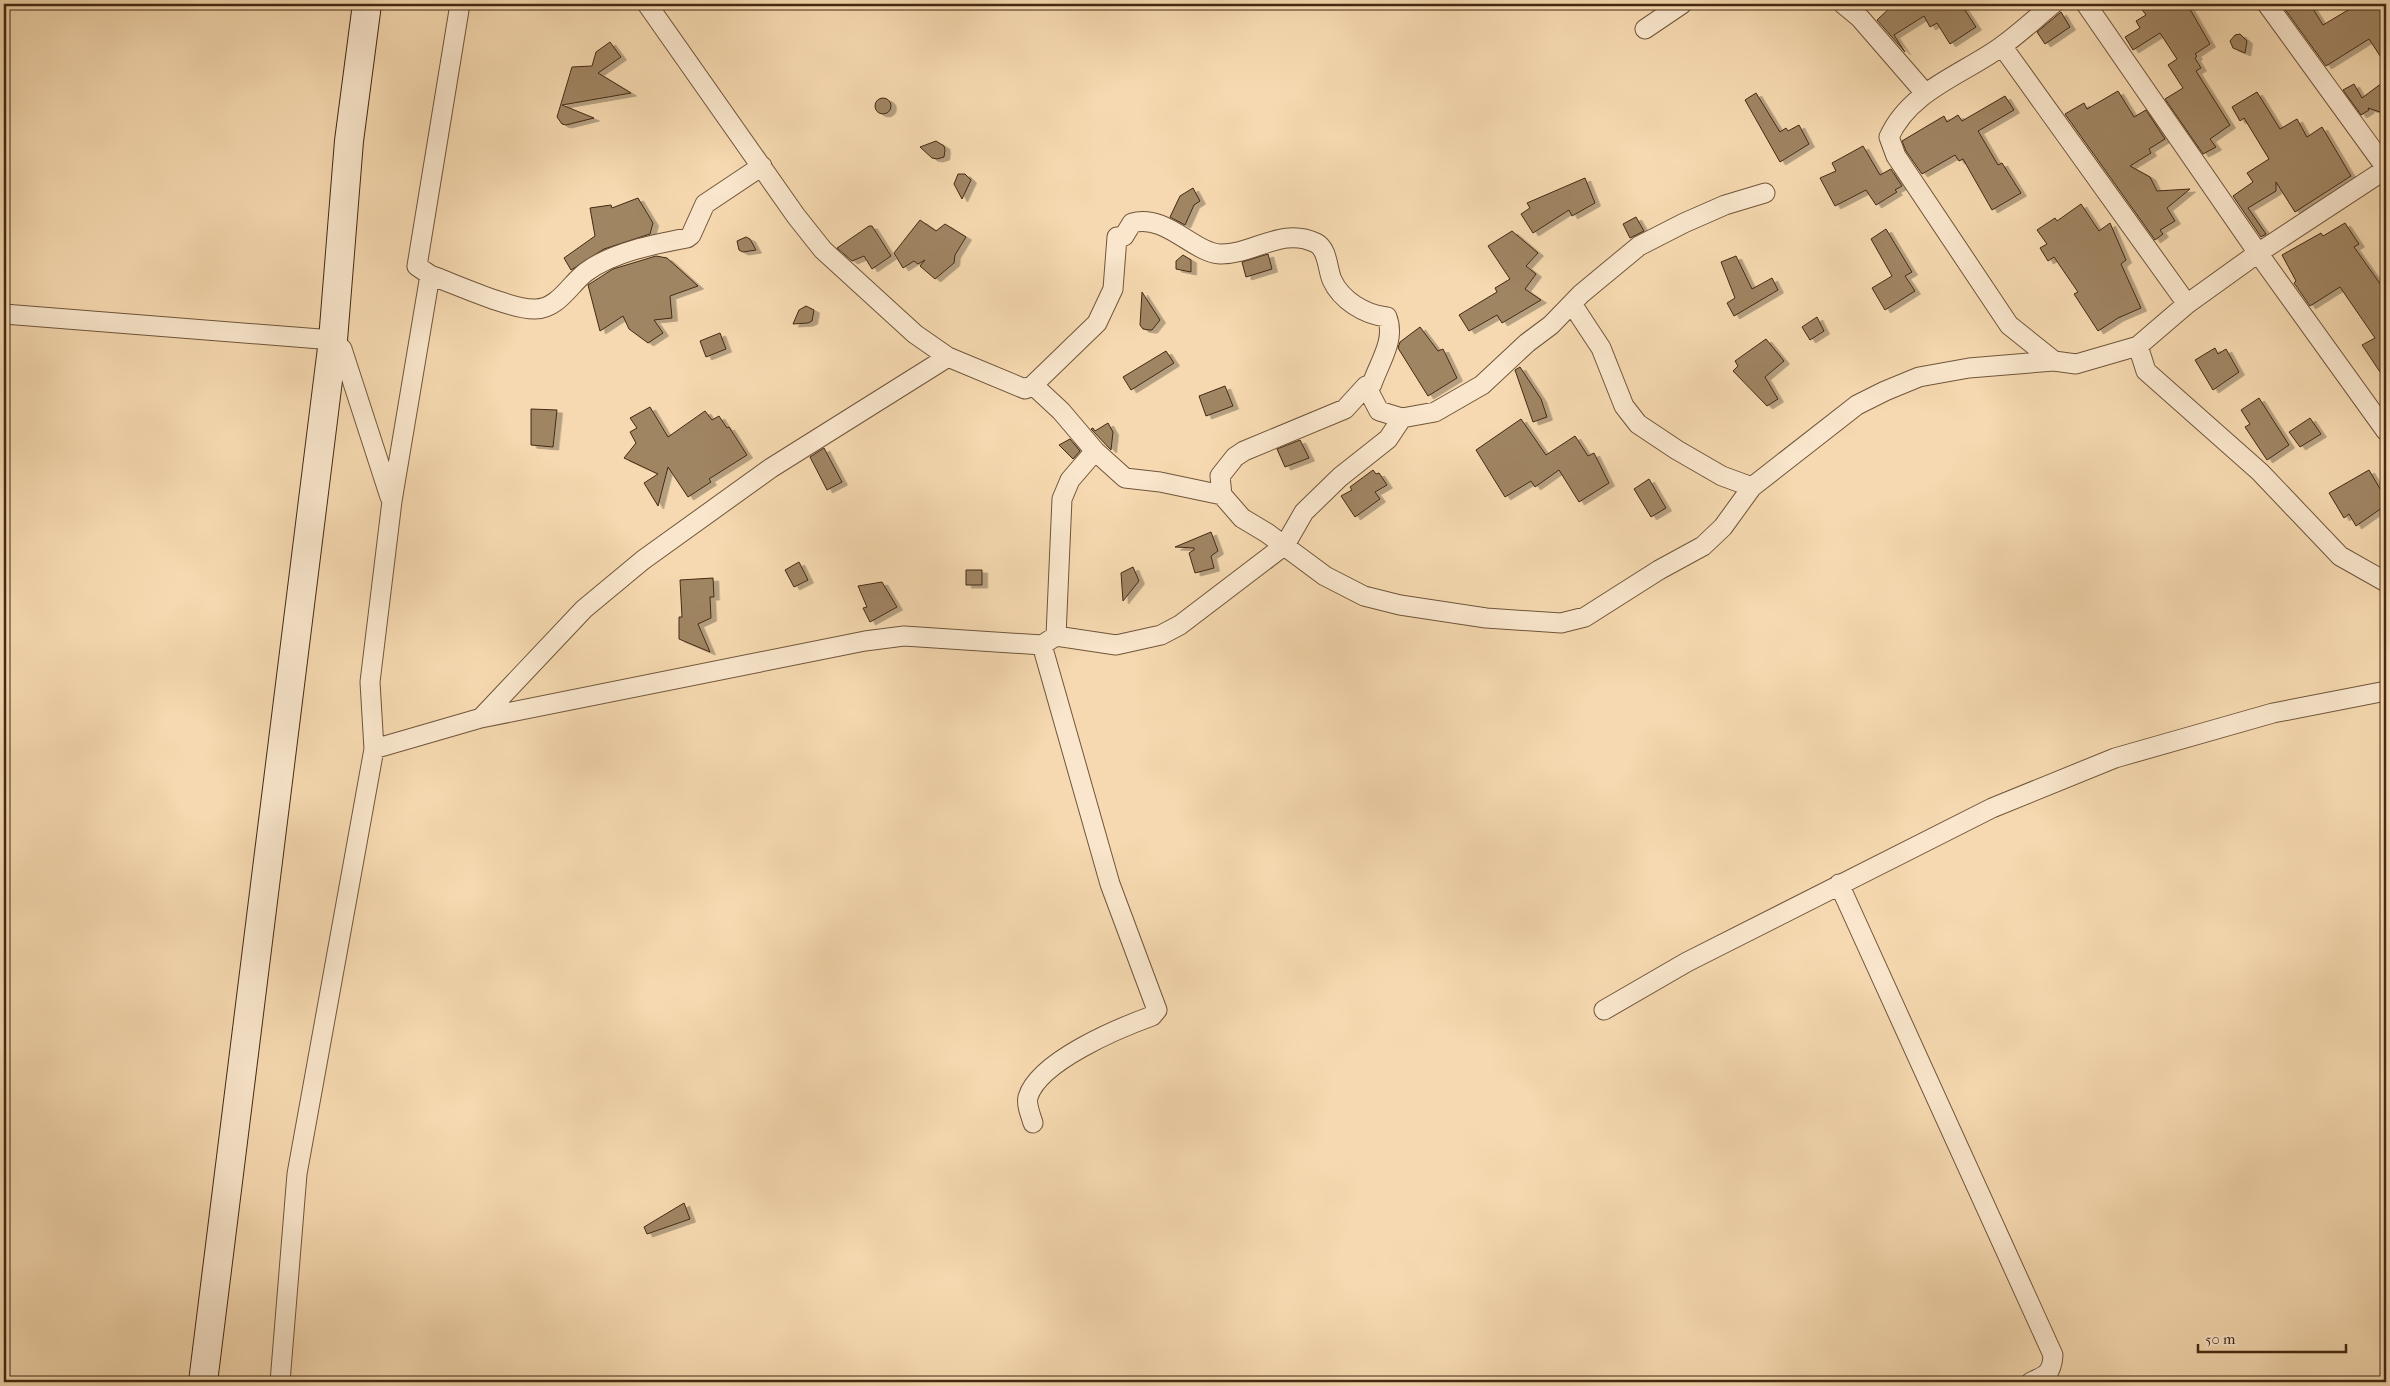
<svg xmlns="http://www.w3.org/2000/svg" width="2390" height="1386" viewBox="0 0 2390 1386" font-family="'IM FELL French Canon',serif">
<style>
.building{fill:#a08564;stroke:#432912;filter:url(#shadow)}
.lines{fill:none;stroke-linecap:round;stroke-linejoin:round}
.street-casing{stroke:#70553a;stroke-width:21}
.secondary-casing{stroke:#432912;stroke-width:30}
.street{stroke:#f9e6cc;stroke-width:19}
.secondary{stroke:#f9e6cc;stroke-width:28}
</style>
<defs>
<filter id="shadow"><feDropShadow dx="5.5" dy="3" stdDeviation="0" flood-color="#0004"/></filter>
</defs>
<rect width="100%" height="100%" fill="#f6d9b0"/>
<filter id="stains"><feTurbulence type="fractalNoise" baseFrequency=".004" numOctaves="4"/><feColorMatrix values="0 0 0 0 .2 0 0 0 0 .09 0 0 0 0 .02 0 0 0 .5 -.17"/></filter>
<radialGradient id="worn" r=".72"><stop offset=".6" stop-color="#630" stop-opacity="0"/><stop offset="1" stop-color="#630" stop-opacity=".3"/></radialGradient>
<!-- building -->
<path class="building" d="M1894,4H1961L1976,27L1950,44L1937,23L1930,27L1924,16L1894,35L1905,52L1877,20Z
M2138,4H2187L2210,44L2195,54L2197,56L2195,58L2201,68L2196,71L2230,125L2210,139L2216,147L2203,154L2165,99L2183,88L2168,65L2177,59L2160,33L2133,50L2125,37L2140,28L2136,21L2146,15Z
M2281,4H2310L2323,25L2358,4H2386V65L2369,39L2326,66Z
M2061,12L2070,27L2045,44L2037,32Z
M2240,34L2247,41L2245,53L2233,48L2230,41L2235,35Z
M610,42L621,57L598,73L631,93L562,105L594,118L566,125L562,124L557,117L572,67L592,66L596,52Z
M2386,80V114L2368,108L2369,110L2361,115L2343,90L2354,84L2362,98Z
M2118,91L2134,117L2146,110L2165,139L2149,149L2151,153L2130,166L2150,177L2157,191L2190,189L2167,208L2175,221L2160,230L2163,234L2155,240L2065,114L2084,103L2087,109Z
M2257,92L2280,129L2297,119L2307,137L2322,127L2351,176L2295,212L2276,182V191L2248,208L2266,234L2261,237L2233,196L2253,182L2247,173L2269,159L2244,118L2240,121L2232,107Z
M1756,93L1780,132L1786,128L1788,131L1799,125L1809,144L1780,162L1745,100Z
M2005,96L2014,110L1978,131L1998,165L2002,163L2021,193L1992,210L1963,159L1959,161L1955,155L1922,174L1906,151L1902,141L1944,116L1947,122L1958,115L1962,121Z
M875 106a8 8 0 1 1 16 0a8 8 0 1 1-16 0Z
M936,141L944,146L945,150L944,157L937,159L932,158L920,147Z
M1863,146L1880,175L1891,169L1902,186L1895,190L1897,192L1876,205L1866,190L1835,206L1820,178L1836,171L1832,163Z
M958,174H965L971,180L962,199L954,184Z
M1585,178L1595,203L1572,216L1569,210L1533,233L1521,214L1530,208L1527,203Z
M1193,188L1200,201L1194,205L1185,225L1170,217L1180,196Z
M638,198L653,223L650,234L604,249L571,270L564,258L595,236L590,208L611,205L612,208Z
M2081,204L2099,231L2110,223L2126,260L2121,264L2141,308L2118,318L2098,331L2074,294L2078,292L2054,257L2048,261L2040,248L2047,244L2037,230L2055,218L2057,221Z
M1636,217L1644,231L1630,238L1623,224Z
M920,220L936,231L945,224L966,237L955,255L954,263L935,279L920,266L925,260L918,264L914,261L903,268L894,253Z
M2345,223L2359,244L2354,247L2386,292V381L2362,345L2375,338L2340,287L2310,306L2294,283L2296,281L2282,255L2321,233L2323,236Z
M869,226H872L891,256L872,269L864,256L852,261L837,248Z
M1886,229L1912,272L1905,276L1915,291L1885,310L1872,288L1892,276L1871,239Z
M1512,231L1538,253L1526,266L1536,274L1525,289L1541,300L1502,323L1497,315L1469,331L1459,315L1497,292L1495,288L1510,279L1488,246Z
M746,237L750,239L756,250L743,252L739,250L737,241Z
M1268,254L1272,269L1246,277L1242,262Z
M1183,255L1191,260V272L1176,269V261Z
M656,256L667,258L698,286L670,296L672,318L654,320L663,333L648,343L629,329L623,316L600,331L588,285L613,269Z
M1736,256L1752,289L1772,278L1778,290L1734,316L1727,303L1735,298L1721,262Z
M1142,292L1160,320L1152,330H1149L1143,329L1140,325Z
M806,306L814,310L812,321L808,323L793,324L799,310Z
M1817,317L1824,331L1810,340L1802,327Z
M1420,327L1438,351L1443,349L1457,378L1428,396L1398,348L1400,342Z
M720,333L726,349L706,357L700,341Z
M1766,339L1784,361L1765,377L1778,399L1767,406L1733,371L1738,366L1735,361Z
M2215,348L2218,354L2226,349L2239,372L2213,390L2195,360Z
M1166,351L1174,363L1131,390L1123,377Z
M1520,367L1541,399L1547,417L1533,422L1515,370Z
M1225,386L1233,406L1206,416L1199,396Z
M2259,398L2289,445L2267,460L2245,427L2250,424L2241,410Z
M650,407L668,437L705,411L712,420L719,416L727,428L729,427L747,455L709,479L711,482L688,497L668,467L658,506L644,483L658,474L624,458L636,443L630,432L637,428L630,418Z
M531,409L557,410L553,447L531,445Z
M2310,418L2321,434L2300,447L2289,432Z
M1521,419L1546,455L1575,436L1588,456L1594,453L1609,483L1579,502L1559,470L1535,487L1531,481L1505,497L1476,450Z
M1108,423L1113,432L1111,450L1091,429L1093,428L1095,431Z
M1070,439L1080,451L1073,459L1059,445Z
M1300,440L1309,458L1285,467L1277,449Z
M824,448L842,482L827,490L810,457Z
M1373,470L1376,474L1379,473L1387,485L1375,492L1380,499L1355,517L1341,496L1352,490L1350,487Z
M2369,470L2386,499V505L2356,526L2349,514L2344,518L2329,493Z
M1649,479L1666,508L1651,517L1634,489Z
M1211,532L1218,551L1211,556L1214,568L1195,573L1189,553L1194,550V548L1175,547Z
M799,562L808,580L794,587L785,570Z
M1133,567L1139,581L1123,601L1121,573Z
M966,570H982V585H966Z
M713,578L714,597H710L711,618L698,624L710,652L679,639V617H682L680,580Z
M882,582L897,607L870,622L863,608L867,607L858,586Z
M684,1203L690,1219L647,1234L644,1227Z"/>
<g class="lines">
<!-- street casing -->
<g class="street-casing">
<path id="street" d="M647,4L796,216L823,250L915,334L948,357L1025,389L1033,385L1097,323L1113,289L1117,237L1124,236L1132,223C1165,213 1194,253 1220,254C1253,255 1282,226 1316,243C1328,249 1327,268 1332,280C1341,300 1365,315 1387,317C1396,340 1379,363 1372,384L1366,386L1379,411L1402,418
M1843,4L1860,18L1925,93
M2053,4C2036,18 2020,33 2002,46C1964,74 1910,90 1889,137L1896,156L2009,325L2054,361
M2086,4L2258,253L2386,431
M2267,4L2386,168
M1645,29L1682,4
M2002,46L2187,304
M430,275C455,284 512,310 535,309C558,309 570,284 586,272C613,252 655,244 687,238L691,235L705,204L762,166
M1572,304L1601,348L1624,406L1638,424L1677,450L1722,476L1752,487
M4,314L333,340L342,349L390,497
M2138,346L2187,304L2258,253L2386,169
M1033,385L1061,411L1095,451L1125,478L1160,482L1222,495
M1366,386L1345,409L1244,451L1235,457L1220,476L1222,495L1242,518L1267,533L1325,576L1364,596L1400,605L1486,618L1561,623L1585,617L1659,570L1703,546L1723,527L1752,487L1857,405L1885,391L1919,377L1969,368L2054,361L2076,364L2138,346L2146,371L2260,472L2340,556L2386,582
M1056,636L1062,499L1070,480L1095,451
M481,718L584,609L643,560L771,468L948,357
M374,749L481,718L865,641L904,636L1042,645L1056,636L1116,645L1161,635L1180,625L1285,545L1304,512L1340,477L1388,439L1402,418L1435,412L1482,385L1527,343L1551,325L1581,294L1639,246L1684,223L1725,205L1765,193
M1839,884L2053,1355C2052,1373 2047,1375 2031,1382
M1604,1010L1687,962L1992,808L2115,758L2273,713L2386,691
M1033,1123C1031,1116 1026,1105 1028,1097C1039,1061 1119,1028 1152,1016L1157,1010L1110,884L1042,645
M280,1382L297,1174L374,749L370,682L392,501L430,275L417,266L460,4"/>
</g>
<!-- secondary casing -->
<g class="secondary-casing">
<path id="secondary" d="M203,1382L333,340L349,141L367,4"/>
</g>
<!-- street -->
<use href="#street" class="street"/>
<!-- secondary -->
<use href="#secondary" class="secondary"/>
</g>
<!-- margin -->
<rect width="2390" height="1386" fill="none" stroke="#f6d9b0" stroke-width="20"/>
<rect x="5" y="5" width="2380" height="1376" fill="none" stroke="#432912" stroke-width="2.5"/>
<rect x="10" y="10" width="2370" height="1366" fill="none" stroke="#432912"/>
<!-- scale -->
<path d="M2198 1344v8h148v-8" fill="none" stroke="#432912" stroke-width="2.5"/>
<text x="2205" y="1344" font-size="15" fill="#432912" stroke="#f9e6cc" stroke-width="4" paint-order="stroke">50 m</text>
<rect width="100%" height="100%" filter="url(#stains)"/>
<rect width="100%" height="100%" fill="url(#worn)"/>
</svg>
